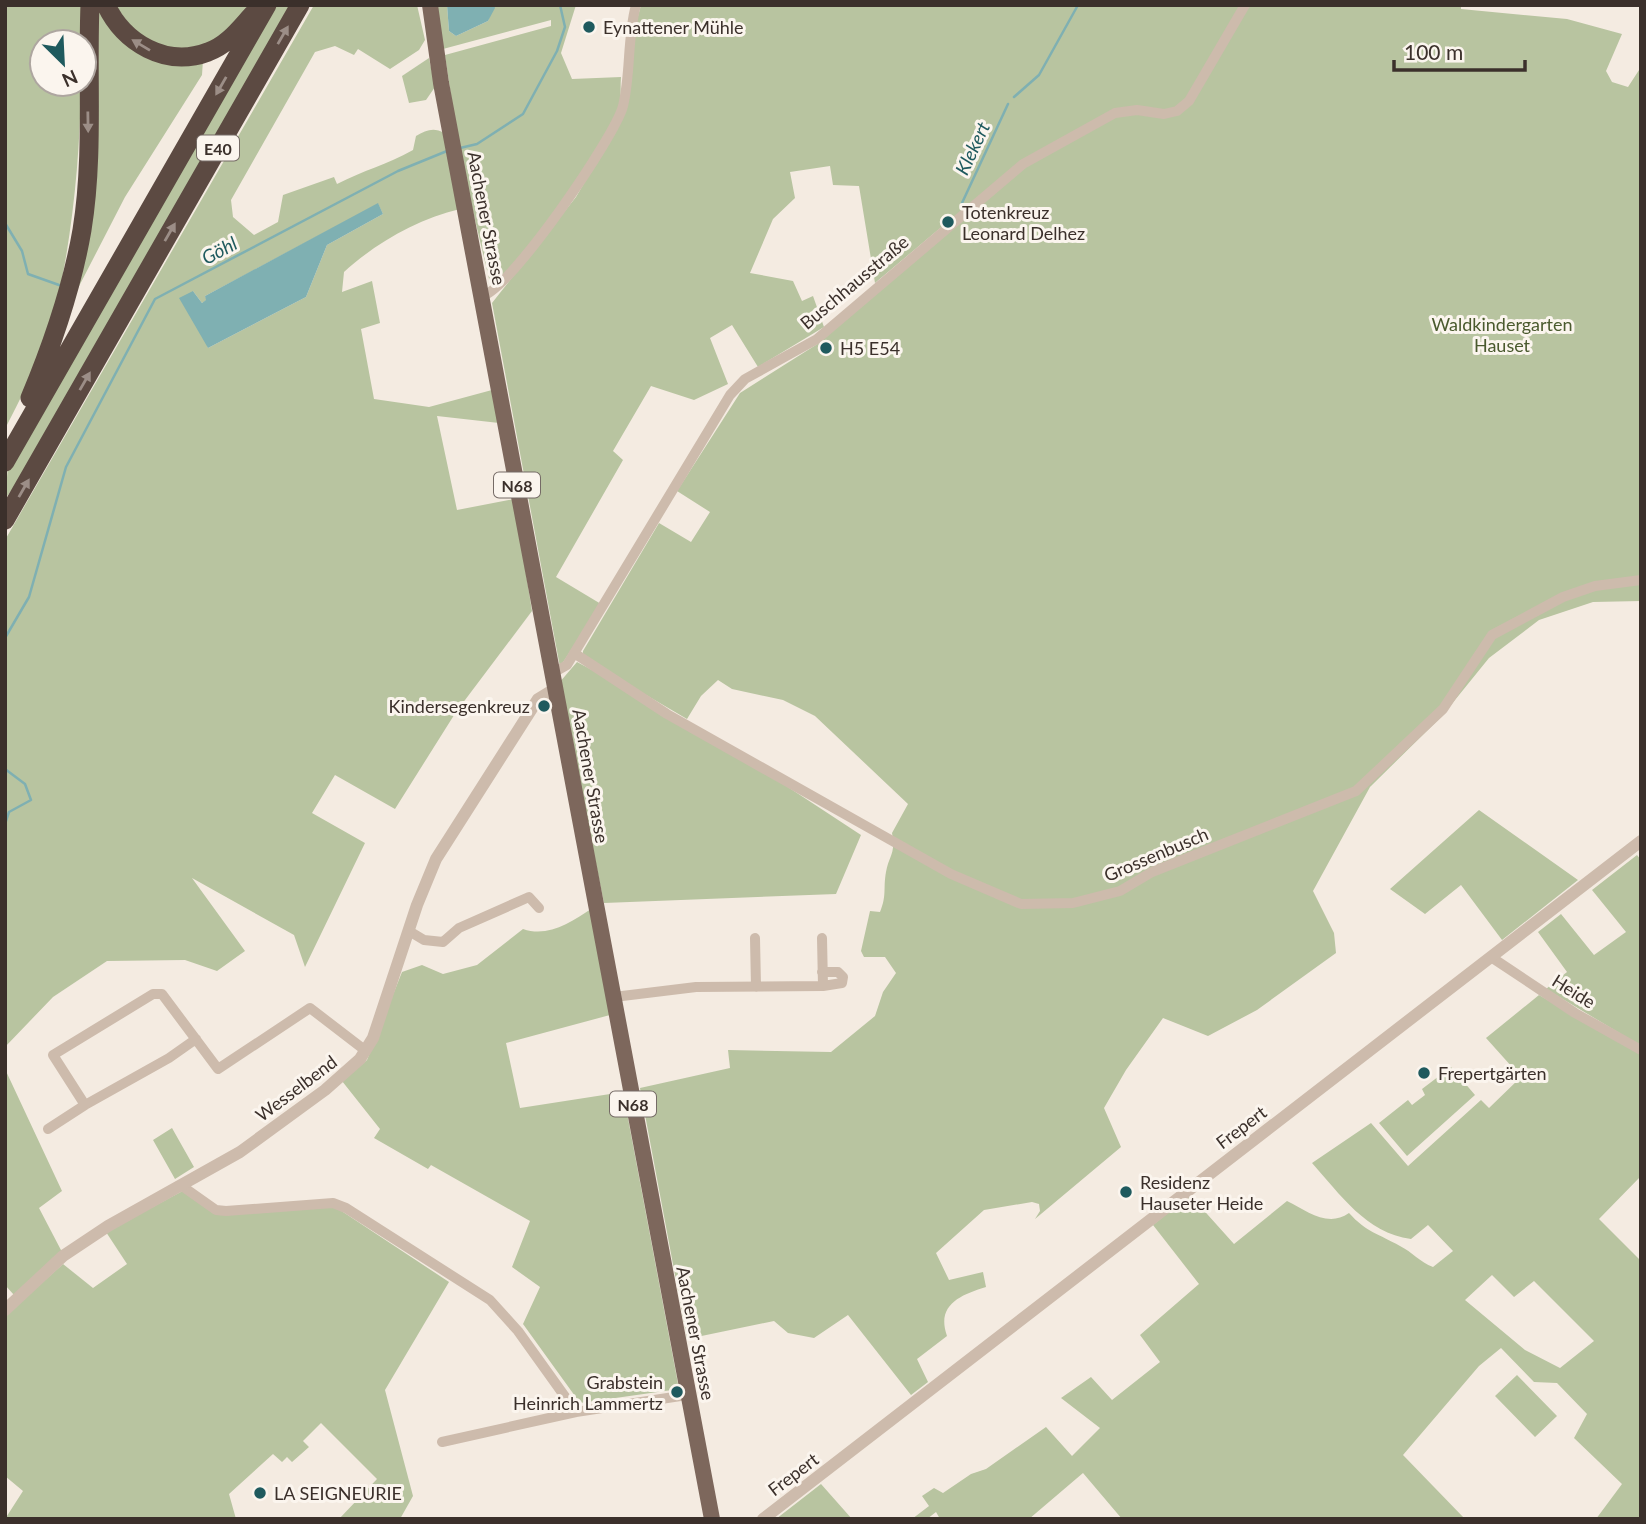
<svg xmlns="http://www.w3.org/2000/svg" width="1646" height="1524" viewBox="0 0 1646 1524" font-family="Lato,sans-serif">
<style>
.green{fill:#b8c4a0;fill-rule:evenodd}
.water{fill:#7fb0b2}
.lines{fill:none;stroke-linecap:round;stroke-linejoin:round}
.stream{stroke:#7fb0b2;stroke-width:2.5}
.minor{stroke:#cdbbac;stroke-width:10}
.tertiary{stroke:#cdbbac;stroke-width:12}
.primary{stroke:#7d675c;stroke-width:16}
.motorway{stroke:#5c4a42;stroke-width:19}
.oneway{fill:#9c8e87}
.poi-dot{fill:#1f5a5e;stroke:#fbf5ee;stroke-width:2.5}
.labels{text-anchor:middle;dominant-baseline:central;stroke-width:6;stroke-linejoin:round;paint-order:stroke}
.shield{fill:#fbf5ee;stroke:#756b66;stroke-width:2}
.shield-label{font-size:16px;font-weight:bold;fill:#3b302b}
.poi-label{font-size:18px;fill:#3b302b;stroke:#fbf5ee;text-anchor:start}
.street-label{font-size:18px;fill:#3b302b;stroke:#fbf5ee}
.park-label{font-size:18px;fill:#4a5a2e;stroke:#fbf5ee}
.water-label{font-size:19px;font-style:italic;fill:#1f5a5e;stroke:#fbf5ee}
</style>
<rect width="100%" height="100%" fill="#f4ebe1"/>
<!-- green -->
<path class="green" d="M5,5H84L82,42H42V84H81C80,155 73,229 58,299C48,344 26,388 5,429Z
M115,5H248C243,14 236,25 228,32C207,50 167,54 144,39C133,32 123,15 115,5Z
M273,5H293L31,464L5,499L8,466Z
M314,5H417L425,40L419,50L390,69L358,49L354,55L335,46L315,52L231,200L233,217L254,235L278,222L283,195L334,177L337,184C364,170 386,165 413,150L416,136C426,130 434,127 444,133L460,209C417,219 376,243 344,272L342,292L372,281L380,323L361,329L374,399L429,407L492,390L499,423L437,416L457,510L514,499L532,611L456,712L395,809L335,775L312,813L365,843L305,967L294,935L192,878L245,951L217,971L185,960L107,961L53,997L5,1047V540ZM378,204L383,214L327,245L306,297L208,348L193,291L202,303L207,300L205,296Z
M436,5H447L449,31L456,36L488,21L494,5H576L561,53L572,79L621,77C620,87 622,100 618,109C601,151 526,259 491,287L460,157L445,55L551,26V20L443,49Z
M641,5H1461V9L1567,19L1622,34L1606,71L1612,82L1628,87L1641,67V601L1593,602L1539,620L1489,658L1442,716L1370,787L1313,891L1334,933L1336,953L1257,1010L1208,1036L1163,1018L1126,1070L1104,1108L1121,1147L1035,1219L1040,1211L1039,1204L1032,1202L984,1210L936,1253L949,1280L983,1272L986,1287C960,1295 936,1305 947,1336L917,1359L928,1382L911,1395L848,1315L814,1338L788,1333L774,1321L687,1339L640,1088L730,1068L728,1050L831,1052L875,1016L883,992L896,973L885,957H864L861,951L870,911L880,912C887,895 883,889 886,872C889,855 896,854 892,833L908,804L815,716L783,700L732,689L718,680L701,696L687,719L583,658V651L659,523L691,542L710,512L677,491L740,393L819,343L945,224L875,283L859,186L833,185L830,166L790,172L795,198L773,219L750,273L793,281L802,301L813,296L824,327L758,367L732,325L710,338L728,384L694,400L651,386L613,451L623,460L556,577L601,604L560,667L492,303L576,197L625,113L633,35Z
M96,9L102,11L116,34L203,60L202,75L125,197L75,294Z
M429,58L435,87L426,100L409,103L402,76Z
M577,662L686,720L861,835L836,894L604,903L559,683Z
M1479,810L1578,880L1502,940L1461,885L1425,914L1390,889Z
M1637,855L1641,860V1046L1546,989L1567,972L1538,932L1561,914L1594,955L1626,932L1592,890Z
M591,909L610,1015L506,1043L520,1108L623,1092L679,1389L580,1403L523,1324L540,1287L512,1267L530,1221L431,1165L428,1169L374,1138L380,1129L342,1081L367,1060L402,972L422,965L443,974L477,965L523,929C548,938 571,922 591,909Z
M1539,995L1641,1055V1176L1599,1219L1641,1261V1519H1596L1622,1484L1574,1438L1587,1414L1557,1383L1534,1382L1501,1348L1479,1366L1403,1455L1465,1519H1122L1083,1473L1029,1519H940L936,1512L927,1519H912L929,1506L922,1496L934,1488L943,1493L971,1474L986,1469L1046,1427L1072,1456L1100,1428L1061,1398L1091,1377L1112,1400L1160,1362L1140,1335L1199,1284L1153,1225L1190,1195L1234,1244L1287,1201C1307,1211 1328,1228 1349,1213C1366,1232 1379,1234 1400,1246C1412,1252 1420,1262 1433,1267L1453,1251L1428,1225L1411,1239C1366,1233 1340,1194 1312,1163L1371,1123L1408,1166L1481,1100L1489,1108L1521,1077L1486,1038ZM1492,1275L1514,1297L1534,1281L1594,1341L1560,1368L1525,1350L1465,1300Z
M1451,1067L1475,1095L1407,1156L1379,1123L1408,1100L1412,1105L1425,1095L1422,1089Z
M5,1069L62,1191L39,1208L62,1252L14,1295L5,1285Z
M172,1128L194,1167L175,1179L153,1140Z
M190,1187L219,1208L334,1206L449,1282L385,1390L413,1496L400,1519H339L377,1479L321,1423L303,1441L309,1447L292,1462L287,1457L282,1462L273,1454L229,1494L236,1519H5L23,1491L5,1476V1316L63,1264L93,1288L127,1264L106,1232Z
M1517,1375L1557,1416L1535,1437L1495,1396Z
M821,1484L852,1519H776Z"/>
<!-- water -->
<path class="water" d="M447,5H494L495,8L488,21L456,36L449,31Z
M378,203L383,214L327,245L306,297L208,348L179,298L193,291L202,303L206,300L205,296Z"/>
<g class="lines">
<!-- stream -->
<path class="stream" d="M1014,97L1039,75L1078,5
M460,148L477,144L523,114L557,51L565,27L560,5
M962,203L1008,104
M5,223L22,251L28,274L59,285
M5,638L29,597L66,467L155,299L398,171L447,151
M5,769L25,784L31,800L9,812L5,824"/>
<!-- minor -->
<path class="minor" d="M482,296C510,290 615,137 623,106C631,73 627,38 636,5
M574,653L667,714L951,874L1021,904L1073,903L1120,891L1152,872L1356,791L1443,709L1492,635L1563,597L1595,586L1641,580
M553,673L567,665L730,395L745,379L817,339L1023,164L1115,113L1137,110L1164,114L1177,111L1189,101L1245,5
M409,931L424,940L443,942L459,928L529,897L539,908
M755,938L756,987
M1491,957L1575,1013L1641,1050
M822,972H838L843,977L842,983L823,986
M614,997L696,987L823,986L822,938
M85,1105L169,1058L196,1039
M48,1129L85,1105L53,1055L153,994H162L218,1069L310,1008L366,1051
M182,1186L216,1210L226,1211L333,1203L346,1208L490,1300L518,1331L576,1412
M442,1442L576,1412L687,1395"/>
<!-- tertiary -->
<path class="tertiary" d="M5,1310L63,1256L108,1226L240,1152L325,1090L360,1059L373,1038L417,905L436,859L538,699L556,688
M763,1519L1641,841"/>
<!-- primary -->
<path class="primary" d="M430,5L441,83L712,1519"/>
<!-- motorway -->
<path class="motorway" d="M106,5C124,43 166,68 208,52C228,45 240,28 253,14
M30,398C53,343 72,288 82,230C94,156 87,79 90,5
M5,462L267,5
M5,520L300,5"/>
</g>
<!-- one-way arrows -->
<defs><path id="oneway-solid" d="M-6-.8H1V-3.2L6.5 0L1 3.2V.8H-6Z" transform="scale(1.75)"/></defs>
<g class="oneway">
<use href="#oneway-solid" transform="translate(283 35) rotate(-60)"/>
<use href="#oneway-solid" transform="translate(141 45) rotate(-149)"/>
<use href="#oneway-solid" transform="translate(221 86) rotate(120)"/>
<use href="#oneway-solid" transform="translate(88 122) rotate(89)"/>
<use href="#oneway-solid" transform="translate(170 232) rotate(-60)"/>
<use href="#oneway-solid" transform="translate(85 381) rotate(-60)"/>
<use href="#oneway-solid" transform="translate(24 488) rotate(-60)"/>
</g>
<!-- markers -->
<g class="poi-dot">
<circle cx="589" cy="27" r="7"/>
<circle cx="948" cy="222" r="7"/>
<circle cx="826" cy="348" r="7"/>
<circle cx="544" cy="706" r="7"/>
<circle cx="1424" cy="1073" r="7"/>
<circle cx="1126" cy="1192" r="7"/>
<circle cx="677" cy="1392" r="7"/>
<circle cx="260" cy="1493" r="7"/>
</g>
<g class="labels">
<!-- shield labels -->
<g class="shield">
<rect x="197" y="135.5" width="42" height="25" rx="5"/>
<rect x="494" y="472.5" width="46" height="25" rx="5"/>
<rect x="610" y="1091.5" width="46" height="25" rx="5"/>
</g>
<g class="shield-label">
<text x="218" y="148">E40</text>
<text x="517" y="485">N68</text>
<text x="633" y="1104">N68</text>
</g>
<!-- poi labels -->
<g class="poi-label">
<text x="603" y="27">Eynattener Mühle</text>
<text x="962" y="212">Totenkreuz<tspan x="962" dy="21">Leonard Delhez</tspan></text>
<text x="840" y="348">H5 E54</text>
<text x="530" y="706" text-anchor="end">Kindersegenkreuz</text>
<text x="1438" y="1073">Frepertgärten</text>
<text x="1140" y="1182">Residenz<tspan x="1140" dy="21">Hauseter Heide</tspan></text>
<text x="663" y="1382" text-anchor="end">Grabstein<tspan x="663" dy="21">Heinrich Lammertz</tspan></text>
<text x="274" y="1493">LA SEIGNEURIE</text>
</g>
<!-- street labels -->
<g class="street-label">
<text transform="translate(487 218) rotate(79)">Aachener Strasse</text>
<text transform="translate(854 282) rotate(-40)">Buschhausstraße</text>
<text transform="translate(591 776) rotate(80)">Aachener Strasse</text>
<text transform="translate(1156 854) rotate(-23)">Grossenbusch</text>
<text transform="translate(1574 991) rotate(32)">Heide</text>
<text transform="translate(296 1088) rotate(-37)">Wesselbend</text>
<text transform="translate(1241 1127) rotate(-37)">Frepert</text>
<text transform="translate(696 1333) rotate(79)">Aachener Strasse</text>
<text transform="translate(793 1474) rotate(-37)">Frepert</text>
</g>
<!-- park labels -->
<g class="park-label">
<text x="1502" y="324">Waldkindergarten<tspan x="1502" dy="21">Hauset</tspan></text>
</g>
<!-- water labels -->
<g class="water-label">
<text transform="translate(972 148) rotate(-65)">Klekert</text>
<text transform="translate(219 250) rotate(-28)">Göhl</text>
</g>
</g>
<!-- border -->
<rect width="1646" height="1524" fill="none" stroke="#3b302b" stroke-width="14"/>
<!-- north arrow -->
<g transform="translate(63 63) rotate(156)"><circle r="33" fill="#fbf5ee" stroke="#aea6a0" stroke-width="2"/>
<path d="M0-5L12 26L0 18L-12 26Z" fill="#1f5a5e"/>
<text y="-10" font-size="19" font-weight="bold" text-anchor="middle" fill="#3b302b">N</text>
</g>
<!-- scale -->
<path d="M1394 60v10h131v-10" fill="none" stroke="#3b302b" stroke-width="3.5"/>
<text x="1404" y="60" font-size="21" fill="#3b302b" stroke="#fbf5ee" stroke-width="5" paint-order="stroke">100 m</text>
</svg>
